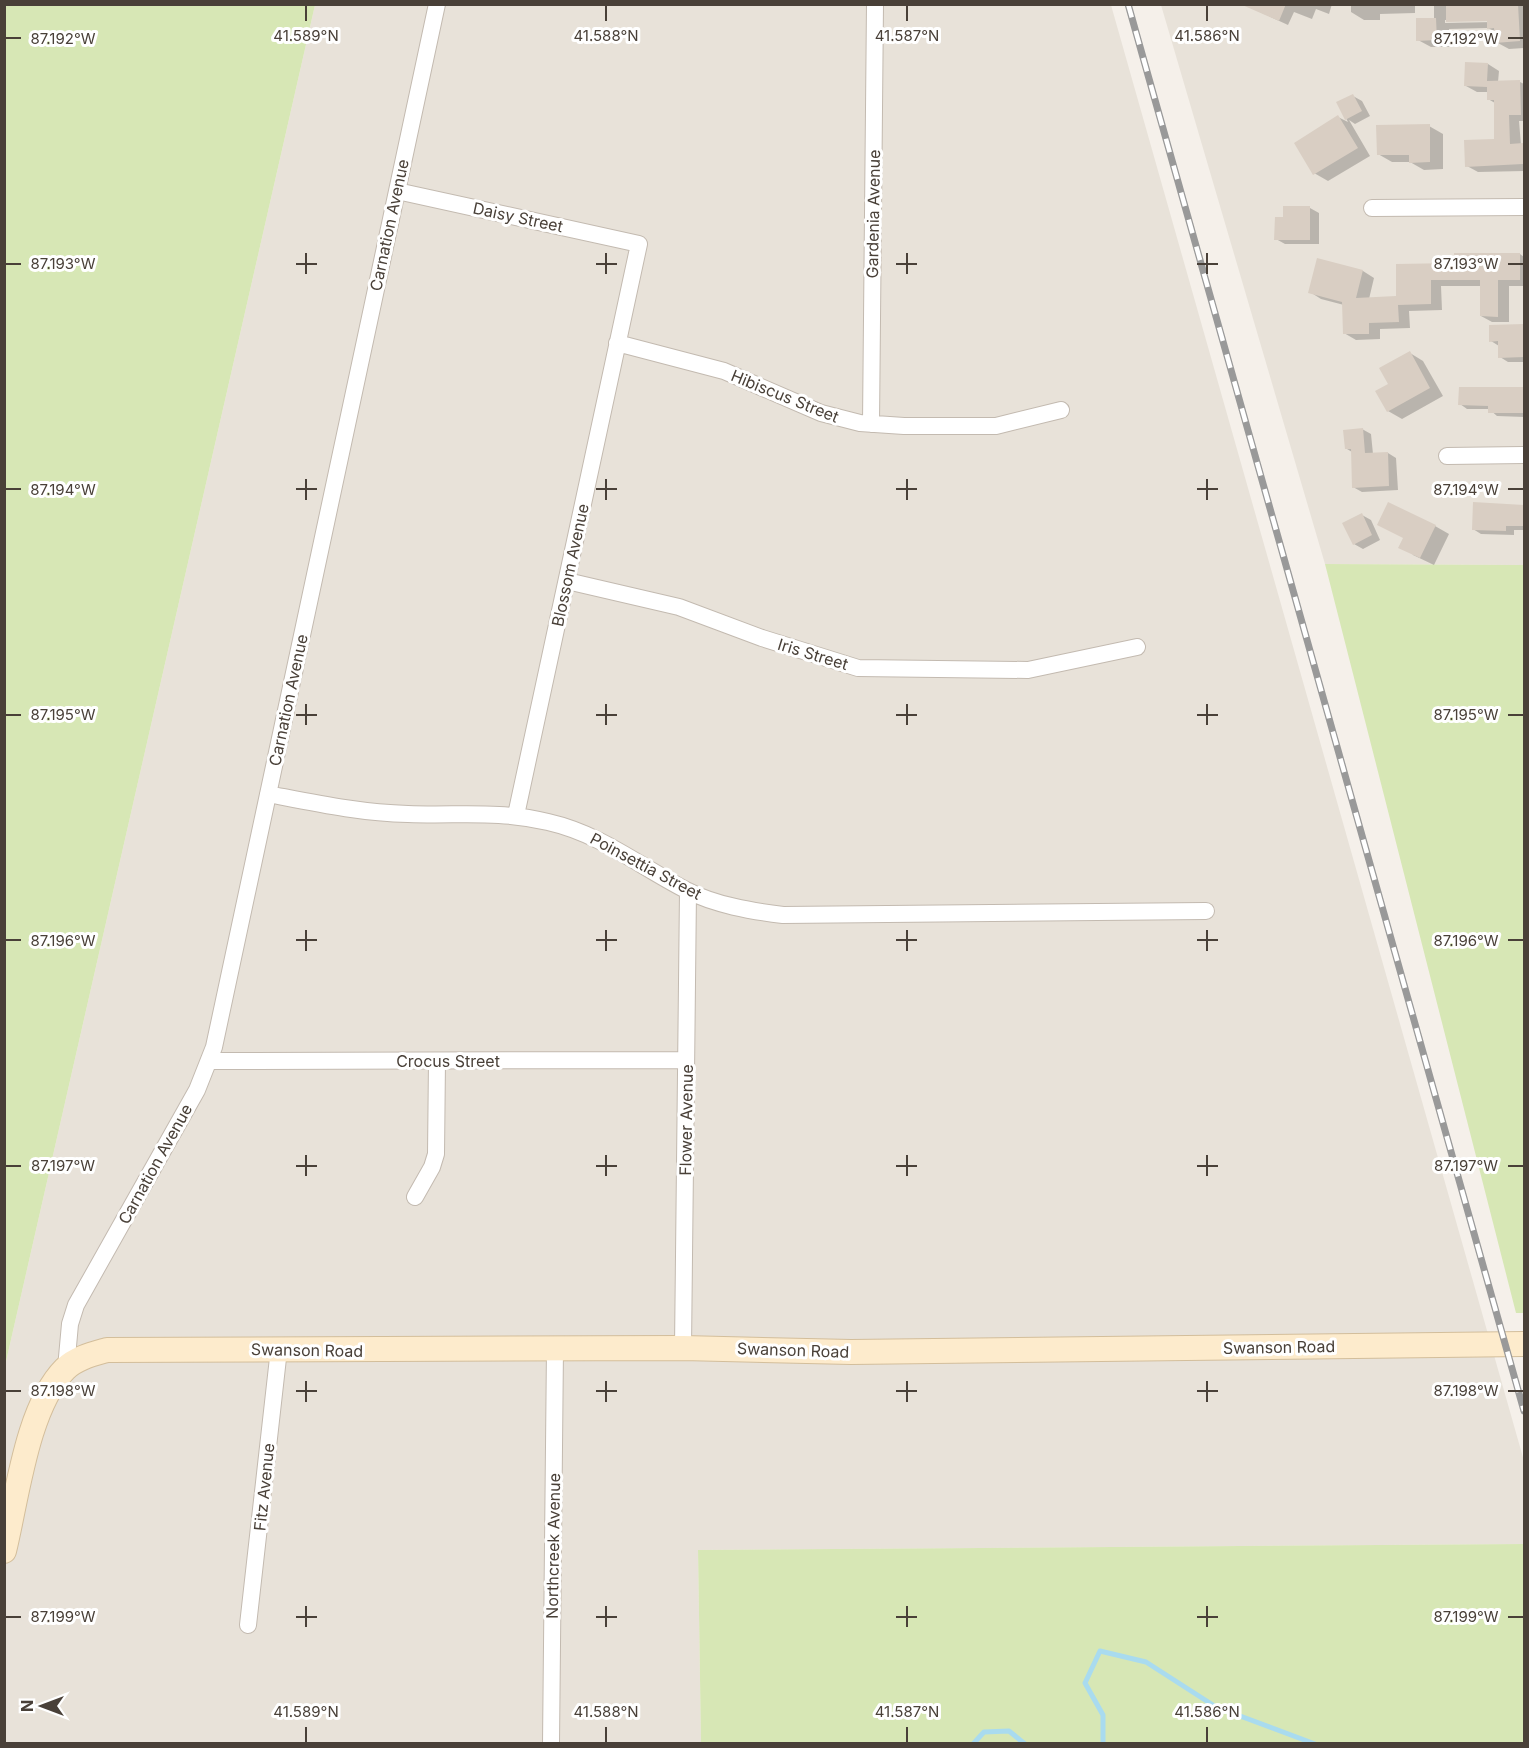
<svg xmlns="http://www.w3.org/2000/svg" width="1529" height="1748" viewBox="0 0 1529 1748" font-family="Inter,sans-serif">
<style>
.residential{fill:#e8e2d9}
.green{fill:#d7e7b5}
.shadow{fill:#0003;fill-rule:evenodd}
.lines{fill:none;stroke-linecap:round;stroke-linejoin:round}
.stream{stroke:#a9dbef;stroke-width:5}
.building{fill:#d9cec3}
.street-casing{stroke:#c3bab0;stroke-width:18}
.secondary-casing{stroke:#d3be9b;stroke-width:26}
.street{stroke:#fff;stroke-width:16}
.secondary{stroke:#fdebcc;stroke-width:24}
.rail-casing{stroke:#999;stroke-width:7}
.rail{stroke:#fff;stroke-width:4.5;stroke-dasharray:14;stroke-linecap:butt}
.ticks{fill:none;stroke:#494038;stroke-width:2}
.labels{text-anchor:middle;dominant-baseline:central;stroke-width:6;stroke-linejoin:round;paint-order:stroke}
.street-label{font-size:16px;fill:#494038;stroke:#fff}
.ticks-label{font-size:15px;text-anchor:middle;fill:#494038;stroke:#fff;stroke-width:6;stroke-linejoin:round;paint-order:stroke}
</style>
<rect width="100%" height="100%" fill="#f5f0ea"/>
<!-- residential -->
<path class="residential" d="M315,5H1111L1524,1461V1544L698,1550L701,1743L5,1744V1366Z
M1161,5H1524V565L1325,564Z"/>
<!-- green -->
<path class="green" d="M5,4L315,5L5,1366L4,5Z
M1325,564L1524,565V1313H1516Z
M1524,1544V1743H701L698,1550Z"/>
<!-- shadow -->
<path class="shadow" d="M1263,4H1332L1329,14L1316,9L1312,19L1294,12L1288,25L1260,12Z
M1351,4H1415V13L1380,14V20H1364L1351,12Z
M1434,4H1524V48L1509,49L1496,42V32L1488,28L1449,29L1450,47H1431L1418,40L1434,19ZM1494,19V22L1445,23V20Z
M1488,64L1499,71L1498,82H1520L1524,84V121H1519L1521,145L1524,146V171L1478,172L1467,166L1496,140L1495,103L1488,99V92H1477L1466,86Z
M1353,96L1362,101L1370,116L1355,124L1349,120L1370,156L1328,181L1314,173L1338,117L1348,122L1338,103Z
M1429,126L1443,134V169L1424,170L1410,162H1392L1378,154Z
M1285,207L1310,208L1319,213V244H1285L1276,239L1284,218Z
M1520,254L1524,257V286H1509V322H1492L1481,316L1482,286H1441L1442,310L1409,311L1410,328L1380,329V339L1356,340L1344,333V305L1321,299L1310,292L1318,260L1363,271L1374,278L1369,299L1398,298L1456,265Z
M1490,326H1524V362H1508L1500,357L1499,346L1491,341Z
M1410,353L1423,361L1443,396L1402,419L1388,411Z
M1460,388H1524V417L1497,416L1489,409H1467L1460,404Z
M1362,429L1371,434L1373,454L1388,453L1396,458L1398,490L1362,492L1353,487L1352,452L1347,449Z
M1474,504L1524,506V530H1514V535L1481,534L1473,529Z
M1362,515L1371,520L1380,540L1363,549L1354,544Z
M1435,526L1449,534L1434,565L1413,555L1404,538Z"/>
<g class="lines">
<!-- stream -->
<path class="stream" d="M973,1744L984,1732L1009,1731L1025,1744
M1103,1744V1715L1085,1683L1100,1651L1146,1662L1216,1707L1315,1744"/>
</g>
<!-- building -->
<path class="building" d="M1240,4H1286L1279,21Z
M1446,4H1518L1520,41L1495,43L1494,28L1487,29V21L1446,22Z
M1416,18H1436L1437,40L1416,41Z
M1465,62L1488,63L1487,81L1520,80L1521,115H1509L1510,144L1523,143V164L1465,167L1464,140L1494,139V100H1487V87L1464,86Z
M1353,94L1362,111L1345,120L1336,102Z
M1338,115L1358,148L1313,175L1294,143Z
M1430,124V162L1409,163V155H1377L1376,125Z
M1283,206H1310V240H1274L1275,217H1283Z
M1454,253H1520V280H1498V317L1480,316V280H1431V304L1398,305L1399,322L1369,323V334H1343L1342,302L1308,293L1317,258L1363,270L1356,298L1396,296V264L1454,263Z
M1524,324V357L1498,358V341L1489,342V325Z
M1410,351L1430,388L1387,412L1375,391L1388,384L1379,368Z
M1459,387H1524V413H1488V406L1458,405Z
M1363,428L1365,453L1388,452L1389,486L1352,488L1351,449H1345L1343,430Z
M1388,502L1436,525L1420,558L1398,548L1403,538L1377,525Z
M1473,502L1524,505V526H1506V531L1472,530Z
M1362,513L1372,535L1353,545L1342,523Z"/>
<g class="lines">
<!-- street casing -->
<g class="street-casing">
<path id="street" d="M397,191L639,244L516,815
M1372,208L1524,207
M617,343L724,371L821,413L860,423L904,426H996L1061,410
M871,424L875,4
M1447,456L1524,455
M567,581L679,607L762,638L858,668L1028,670L1137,647
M268,794C315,803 361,813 408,814C458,816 498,810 548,822C601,834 639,866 686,890C715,905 751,911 783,915L1206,911
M209,1061L686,1060
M415,1197L432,1167L436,1154L437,1061
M683,1348L688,891
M66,1368L70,1324L76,1305L197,1090L214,1047L437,4
M248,1625L279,1349
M551,1744L555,1348"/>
</g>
<!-- secondary casing -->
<g class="secondary-casing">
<path id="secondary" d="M4,1551C17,1498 27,1407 65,1369C76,1358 93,1354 107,1350L683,1348L851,1352L1524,1344"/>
</g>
<!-- street -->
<use href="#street" class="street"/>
<!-- secondary -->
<use href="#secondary" class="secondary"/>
<!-- rail casing -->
<g class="rail-casing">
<path id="rail" d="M1128,4L1524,1411"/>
</g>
<!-- rail -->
<use href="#rail" class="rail"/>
</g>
<!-- ticks -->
<path class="ticks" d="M306,6V21M606,6V21M907,6V21M1207,6V21M6,38H21M1508,38H1523M306,253V274M606,253V274M907,253V274M1207,253V274M6,264H21M296,264H317M596,264H617M896,264H917M1197,264H1218M1508,264H1523M306,479V500M606,479V500M907,479V500M1207,479V500M6,489H21M296,489H317M596,489H617M896,489H917M1197,489H1218M1508,489H1523M306,704V725M606,704V725M907,704V725M1207,704V725M6,715H21M296,715H317M596,715H617M896,715H917M1197,715H1218M1508,715H1523M306,930V951M606,930V951M907,930V951M1207,930V951M6,940H21M296,940H317M596,940H617M896,940H917M1197,940H1218M1508,940H1523M306,1155V1176M606,1155V1176M907,1155V1176M1207,1155V1176M6,1166H21M296,1166H317M596,1166H617M896,1166H917M1197,1166H1218M1508,1166H1523M306,1381V1402M606,1381V1402M907,1381V1402M1207,1381V1402M6,1391H21M296,1391H317M596,1391H617M896,1391H917M1197,1391H1218M1508,1391H1523M306,1606V1627M606,1606V1627M907,1606V1627M1207,1606V1627M6,1617H21M296,1617H317M596,1617H617M896,1617H917M1197,1617H1218M1508,1617H1523M306,1727V1742M606,1727V1742M907,1727V1742M1207,1727V1742"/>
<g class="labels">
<!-- street labels -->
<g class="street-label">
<text transform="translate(873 214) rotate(-89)">Gardenia Avenue</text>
<text transform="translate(518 217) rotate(12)">Daisy Street</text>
<text transform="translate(389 225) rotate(-78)">Carnation Avenue</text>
<text transform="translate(785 396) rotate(22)">Hibiscus Street</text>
<text transform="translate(570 565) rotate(-78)">Blossom Avenue</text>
<text transform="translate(813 654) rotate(17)">Iris Street</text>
<text transform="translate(288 700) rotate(-78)">Carnation Avenue</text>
<text transform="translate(646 866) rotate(28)">Poinsettia Street</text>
<text x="448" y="1061">Crocus Street</text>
<text transform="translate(686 1120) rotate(-89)">Flower Avenue</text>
<text transform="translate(155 1164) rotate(-61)">Carnation Avenue</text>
<text transform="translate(1279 1347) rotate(-1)">Swanson Road</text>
<text transform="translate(307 1350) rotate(1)">Swanson Road</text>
<text transform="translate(793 1350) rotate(2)">Swanson Road</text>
<text transform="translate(264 1487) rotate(-84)">Fitz Avenue</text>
<text transform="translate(553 1546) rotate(-89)">Northcreek Avenue</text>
</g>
</g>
<g class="ticks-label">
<text x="306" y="41">41.589°N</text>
<text x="606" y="41">41.588°N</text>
<text x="907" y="41">41.587°N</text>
<text x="1207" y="41">41.586°N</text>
<text x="1466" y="44">87.192°W</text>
<text x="63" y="44">87.192°W</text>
<text x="1466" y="269">87.193°W</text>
<text x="63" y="269">87.193°W</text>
<text x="1466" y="495">87.194°W</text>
<text x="63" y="495">87.194°W</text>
<text x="1466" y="720">87.195°W</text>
<text x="63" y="720">87.195°W</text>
<text x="1466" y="946">87.196°W</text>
<text x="63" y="946">87.196°W</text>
<text x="1466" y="1171">87.197°W</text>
<text x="63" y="1171">87.197°W</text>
<text x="1466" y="1396">87.198°W</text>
<text x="63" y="1396">87.198°W</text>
<text x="1466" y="1622">87.199°W</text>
<text x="63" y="1622">87.199°W</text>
<text x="306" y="1717">41.589°N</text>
<text x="606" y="1717">41.588°N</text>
<text x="907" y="1717">41.587°N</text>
<text x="1207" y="1717">41.586°N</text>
</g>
<!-- border -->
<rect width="1529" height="1748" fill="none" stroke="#494038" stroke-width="12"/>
<!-- north arrow -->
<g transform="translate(42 1706) rotate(270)" stroke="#ffffff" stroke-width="4.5" paint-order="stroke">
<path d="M0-4.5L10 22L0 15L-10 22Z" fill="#494038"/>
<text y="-9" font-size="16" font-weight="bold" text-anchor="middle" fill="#494038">N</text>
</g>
</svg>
